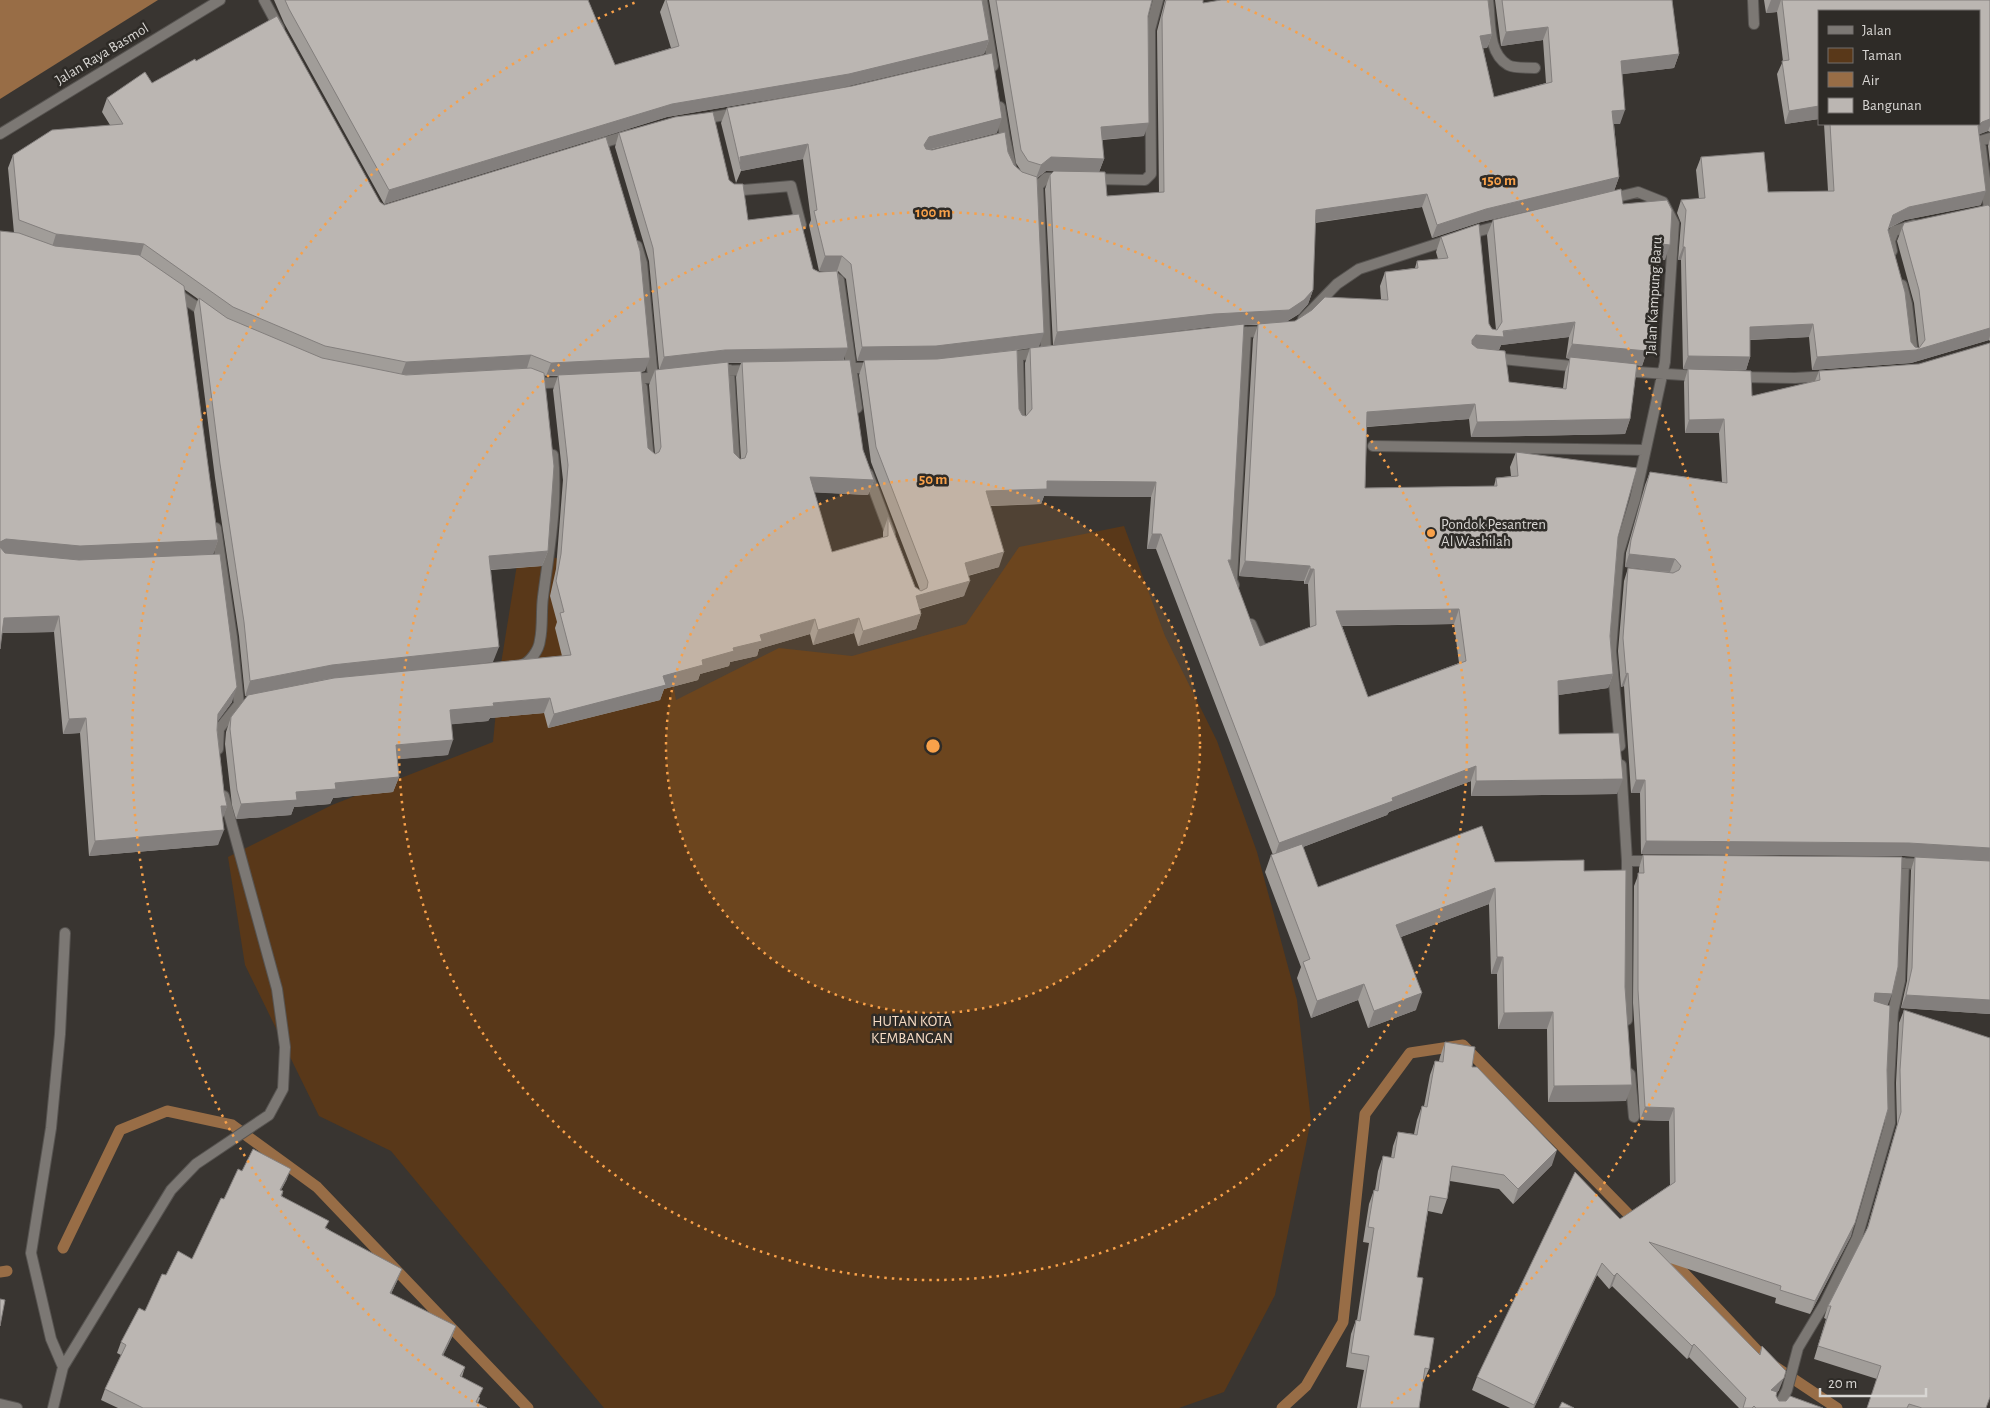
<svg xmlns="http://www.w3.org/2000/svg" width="1990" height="1408" viewBox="0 0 1990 1408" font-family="'Alegreya Sans',sans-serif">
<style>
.green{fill:#593819}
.water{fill:#986d46}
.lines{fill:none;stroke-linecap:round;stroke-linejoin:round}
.stream{stroke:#986d46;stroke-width:11}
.minor-casing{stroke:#575451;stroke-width:12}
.tertiary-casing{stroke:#575451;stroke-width:12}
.minor{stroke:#7c7874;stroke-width:10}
.tertiary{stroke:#7c7874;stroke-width:10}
.wall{fill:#a19d99;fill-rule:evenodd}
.shaded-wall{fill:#837f7d}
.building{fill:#bbb6b2;stroke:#837f7d;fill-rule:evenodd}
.ring{fill:none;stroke:#f8a14a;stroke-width:2.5;stroke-dasharray:2.5 5}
.poi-dot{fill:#f8a14a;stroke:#2e2b27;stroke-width:2}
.labels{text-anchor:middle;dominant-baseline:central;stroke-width:5;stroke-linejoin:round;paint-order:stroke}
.street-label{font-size:15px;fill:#d8d6d3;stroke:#2e2b27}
.poi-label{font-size:15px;fill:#d8d6d3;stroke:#2e2b27;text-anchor:start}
.park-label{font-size:15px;fill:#f7dcc5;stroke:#2e2b27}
.centre{fill:#f8a14a;stroke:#2e2b27;stroke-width:2.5}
.ring-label{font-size:15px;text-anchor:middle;font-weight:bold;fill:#f8a14a;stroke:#2e2b27;stroke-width:5;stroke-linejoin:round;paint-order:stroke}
</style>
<rect width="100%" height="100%" fill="#393531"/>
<!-- green -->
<path class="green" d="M1124,526L1165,636L1217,741L1257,852L1297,1000L1311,1120L1275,1295L1224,1392L1179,1408H604L391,1151L319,1116L245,965L228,857L332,805L493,742L500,670L519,552L653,574L676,700L779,648L852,656L966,624L1019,547Z"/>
<!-- water -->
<path class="water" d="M0,0H158L0,99Z"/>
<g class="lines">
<!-- stream -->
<path class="stream" d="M63,1248L120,1130L167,1111L232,1125L317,1187L528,1408
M1668,1256L1768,1362L1837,1408
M0,1272L7,1271
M1282,1408L1306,1386L1343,1322L1365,1114L1410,1053L1463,1045L1638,1224"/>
<!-- minor casing -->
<g class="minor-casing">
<path id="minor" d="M264,0L279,28
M982,0L993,66
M1488,0C1491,20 1487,53 1508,65C1516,69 1527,67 1535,68
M1753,0L1754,24
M713,117L737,113
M1005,138L1011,166
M1990,138L1980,141L1990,217
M999,139L1005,138L1000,107
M595,145L629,135
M1092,179L1145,180L1151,174L1150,30L1158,0
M731,191L791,186L801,225
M1609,199L1638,192L1663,202L1674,223L1665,362L1635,499L1619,552L1617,573L1611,651L1620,746
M1468,234L1502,225
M637,246L642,263L653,378
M1892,251L1890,241L1894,231L1914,225
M834,277L839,280L857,408
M1902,285L1907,304L1913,354
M176,293L207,314
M1303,319L1337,284L1359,269L1452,239
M1231,333L1269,331
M1046,352L1038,186L1046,178H1063
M1018,356L1020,424
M1005,357L1040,353
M1493,358L1581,367
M838,368H874
M729,370L735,467
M716,371L751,370
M1622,371L1698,376
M532,377L545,383L569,382
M1737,377L1795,378L1830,376
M629,379L664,377
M642,387L649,460
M1373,446L1645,450
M868,474L890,533
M216,528L232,637L239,704L219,729L218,749
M1234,585L1232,580L1246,332
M1251,624L1261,647
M520,666C530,663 539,650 540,640C543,626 541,611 543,597C549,551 558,502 553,455
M1621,765L1627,861H1654
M1627,861V1020
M1889,863L1927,864
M1630,1074L1634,1117
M63,1367L51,1339L31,1253L51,1128L60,1034L65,933
M0,1404L17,1408
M53,1408L63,1367L171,1190L196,1164L269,1115L283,1089L285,1047L277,989L224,796
M1778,1408L1787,1390L1798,1348L1825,1303L1857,1238L1890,1123L1889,1083L1893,1012L1900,981L1904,863"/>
</g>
<!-- tertiary casing -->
<g class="tertiary-casing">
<path id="tertiary" d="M0,134L220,0"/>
</g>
<!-- minor -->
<use href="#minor" class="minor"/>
<!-- tertiary -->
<use href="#tertiary" class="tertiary"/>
</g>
<!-- wall -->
<path class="wall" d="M274,0H588L615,65L671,48L660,12L665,0H982L989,40L984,54L844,87L667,117L384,204L284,23Z
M989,0H1152L1148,16L1144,136L1102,140L1104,159L1099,172L1046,171L1037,178L1039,347L1053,345L1045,189L1050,175L1107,196L1159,193L1157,31L1165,0H1203V3L1492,34L1487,48H1483L1494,97L1546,83L1543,40L1501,46L1495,0H1672L1679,54L1674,68L1622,74L1620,124H1614L1619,177L1614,191L1481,222L1432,238L1422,207L1315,223L1313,290L1308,304L1299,314L1286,322L1295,321L1381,299L1380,286L1385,272L1415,268L1417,261L1438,259L1436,252L1441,237L1489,324L1492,329L1496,330L1487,235L1493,220L1623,204L1665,260L1659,259L1647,351L1642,366L1637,365L1630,419L1625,434L1471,437L1469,419L1367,427L1365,488L1494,486L1496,478L1511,476L1510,467L1516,452L1618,537L1610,636L1613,674L1608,688L1558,695L1559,734L1617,794L1471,796V781L1389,812L1387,815L1303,847L1318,887L1495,862L1584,871L1625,987L1626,1101L1548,1102L1547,1029H1498L1497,974H1491L1489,904L1401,937L1416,1010L1368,1028L1358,1000L1311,1018L1297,978L1301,967L1265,872L1271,855H1273L1156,549H1147L1151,497L1044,496L1041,504L990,506L999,567L968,576L964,596L920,609L921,614L916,629L858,646L854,633L813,645L810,634L759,649L757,656L730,662L729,666L700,674L698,680L664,689L660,700L548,728L544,713L490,718L488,721L452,724L448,755L397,759L399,777L393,792L333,798L330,804L294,807L291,815L236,819L232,805L225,744L226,732L231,717L329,679L245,696L239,636L215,478L194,312L198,299L184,289L218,540L213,554L232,702L217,722V730L224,792L227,806L222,819L218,845L89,856L80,733L63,734L54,632L2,633L14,233L8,168L13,155L110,125L102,112L107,98L152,83L196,61L380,202L645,371L641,372L648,448L655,454L649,385L655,370H659L649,261L615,147L619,133L729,180L748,220L813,269L819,272L837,271H819L809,225L811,220L803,159L741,171L736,183L721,123L727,108L997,133L930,150L1008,152L1014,165L1021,171L1016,163ZM838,271L846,279L857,361H864L859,375L871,462L920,590L915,587L888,517L883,532V538L832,552L814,492L868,495L874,480L863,450L844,360ZM1244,325H1258L1253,339L1239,576L1304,581V584H1308L1310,627L1260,646L1229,564ZM1229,326L1078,343L1209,327ZM1569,337L1566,358L1570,359L1565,372L1563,388L1509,382L1499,350L1501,345ZM1030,348L1025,363L1026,416L1022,415L1019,409L1017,350ZM728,363H741L736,377L741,459H740L734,453ZM544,375L546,376H558L553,390L563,480L556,569L550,596L557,622L555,628L562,656L394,672L493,662L491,570L542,566L548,551ZM1454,624L1459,663L1368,697L1342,626Z
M1764,0H1990V132L1988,131L1979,134L1981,205L1905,220L1889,228L1888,230L1911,342L1915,347L1919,348L1914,303L1897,241L1904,223L1990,207V341L1989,340L1911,363L1812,370L1809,337L1750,340V357L1746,370L1683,369L1681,260H1678L1681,223L1677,213L1681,200L1699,199L1696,170L1701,157L1768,192L1828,191L1824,124H1979L1819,11V119L1785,124L1777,74L1783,61L1777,12L1766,13Z
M1990,139V164L1988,146Z
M1990,343V1014L1901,1008L1907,981L1911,870L1915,857L1940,858L1904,856L1641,854L1640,793H1631L1624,686L1621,687L1618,651L1624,581L1628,568L1670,572L1625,567L1626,553L1645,485L1650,472L1722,482L1719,433H1685L1684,382L1688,369L1752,396L1815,381L1819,371L1919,364Z
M1643,855L1888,1005L1851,1236L1810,1314L1775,1303L1776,1298L1670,1263L1759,1355L1762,1346L1779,1390L1776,1393V1396L1779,1401L1823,1408H1739L1689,1357L1687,1359L1612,1286L1609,1289L1597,1275L1534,1408H1510L1472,1390L1477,1377L1620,1219L1670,1185L1669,1121L1640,1120L1633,1003L1634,886L1639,873V868Z
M1904,1010L1986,1408H1867L1877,1379L1814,1359L1826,1319L1824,1318L1828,1306L1866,1232L1897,1125L1896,1083L1899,1023Z
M1445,1042L1472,1067L1552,1165L1513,1204L1499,1189L1450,1181L1447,1199L1442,1214L1428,1211L1417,1277L1414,1335L1429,1369L1423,1383L1419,1408H1357L1364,1370L1346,1367L1351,1334L1356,1320H1357L1369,1243L1363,1242L1369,1204L1374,1190H1375L1378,1171L1383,1156L1391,1158L1393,1146L1398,1132L1414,1134L1417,1120L1422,1106H1424L1430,1075L1435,1061H1439L1440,1057Z
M242,1171L287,1179L281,1190L283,1191L282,1196L398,1279L391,1294L456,1326L452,1337L443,1355L465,1367L462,1377L480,1398L478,1403L487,1408H118L101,1400L105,1389L121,1355L117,1353L121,1342L145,1311L166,1275L192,1259L224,1199Z"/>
<!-- shaded-wall -->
<path class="shaded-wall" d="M1771,0H1781L1777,12L1766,13Z
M1548,27L1543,40L1501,46L1506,32Z
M1492,34L1487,48L1475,49L1480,36Z
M989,40L984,54L844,87L667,117L384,204L389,190L672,104Z
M1679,54L1674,68L1616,75L1621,61Z
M1819,106V119L1785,124L1789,111Z
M1625,110L1620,124H1608L1612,111Z
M1002,118L997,133L923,151L924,145L929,137Z
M1990,119V126L1988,131L1978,135V126L1982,122Z
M1149,123L1144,136L1096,140L1101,127Z
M808,144L803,159L741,171V169L740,157Z
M1051,157L1104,159L1099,172L1046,171L1036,178L1041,165Z
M1619,177L1614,191L1481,222L1432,238L1437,225L1486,209Z
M1986,191L1981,205L1905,220L1888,228L1893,215L1909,207Z
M1427,194L1422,207L1311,223L1316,210Z
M56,234L144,244L140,257L52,247Z
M1661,244L1670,245L1665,260L1655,259Z
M1683,247H1685L1681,260H1678Z
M825,256H842L837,271H819Z
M1313,290L1308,304L1299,314L1284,323L1209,327L1053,346L1057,332Z
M1575,322L1569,337L1501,345L1498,352L1471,350L1472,340L1476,335Z
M1813,324L1809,337L1745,340L1750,327Z
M1990,328V336L1989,340L1911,363L1812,370L1817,357L1916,350Z
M1044,333L1039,347L931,360L857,361L862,347Z
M1572,344L1647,351L1642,366L1566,358Z
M848,348L843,361L720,363L659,370L664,357L725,350Z
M531,355L527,368L401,375L406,362Z
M1688,356L1750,357L1746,370L1683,369Z
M650,358L645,371L546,376L551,363Z
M1475,404L1469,419L1362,427L1367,412Z
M1630,419L1625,434L1471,437L1477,422Z
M1724,419L1719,433H1685L1689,420Z
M810,477L874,480L868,495L804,492Z
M1047,481L1156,482L1151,497L1044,496L1041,504L980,506L986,491Z
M1152,534H1161L1156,549H1147Z
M6,539L218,540L213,555L74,561L0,554V542Z
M548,551L542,566L484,570L489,556Z
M1004,552L999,567L959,578L965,563Z
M1629,554L1675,559L1670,572L1625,567Z
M1245,561L1310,566L1304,581L1239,576Z
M1310,569H1314L1308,584H1304Z
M970,581L964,596L911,611L916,596Z
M1459,609L1454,624L1331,626L1336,611Z
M921,614L916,629L858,646L863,631Z
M59,616L54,632L0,633L4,618Z
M859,618L854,633L813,645L818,630Z
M815,619L810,634L759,649L757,656L730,662L729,666L700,674L698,680L664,689L660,700L548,728L554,714L702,660L733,648L760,635Z
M499,647L493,662L327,679L245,696L250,681L332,665Z
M1628,673L1624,686L1621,687L1626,674Z
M1613,674L1608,688L1552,696L1558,681Z
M237,687L232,702L212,729L218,714Z
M550,698L544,713L490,718L488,721L445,725L450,710L493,703Z
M86,718L80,733L63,734L69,719Z
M453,740L448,755L390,760L396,745Z
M1476,766L1471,781L1389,812L1387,815L1274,858L1279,843L1392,798Z
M399,777L393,792L333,798L330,804L294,807L291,815L236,819L241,804L335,783Z
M1623,779L1617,794L1471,796L1476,781Z
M1636,780H1645L1640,793H1631Z
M221,806H227L222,821Z
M224,830L218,845L89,856L95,841Z
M1646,841L1909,843L1990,848V861L1904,856L1641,854Z
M1495,888L1489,904L1390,941L1396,925Z
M1497,957H1503L1497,974H1491Z
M1364,984L1358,1000L1311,1018L1317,1001Z
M1422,993L1416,1010L1368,1028L1374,1011Z
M1875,993L1892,994L1887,1007L1871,1006Z
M1906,995L1990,1000V1014L1901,1008Z
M1553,1012L1547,1029H1498L1504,1013Z
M1632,1085L1626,1101L1548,1102L1554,1086Z
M1645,1107L1674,1108L1669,1121L1640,1120Z
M1557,1150L1552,1165L1513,1204L1518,1189Z
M291,1169L287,1179L276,1200L280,1190Z
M1855,1223L1851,1236L1810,1314L1815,1301Z
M1602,1263L1597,1275L1534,1408H1533Z
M402,1269L398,1279L386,1304L390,1293Z
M1617,1273L1612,1286L1609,1289L1614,1276Z
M456,1326L452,1337L438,1366L442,1355Z
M1694,1344L1689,1357L1687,1359L1692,1346Z
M1784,1378L1779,1390L1766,1403L1771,1390Z"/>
<!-- building -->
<path class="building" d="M285,0H588L615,65L679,46L666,0H982L989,40L849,74L672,104L389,190L289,9Z
M996,0H1152L1148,16L1149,123L1101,127L1104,159L1051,157L1041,165L1028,161L1021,150Z
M1166,0H1203V3L1221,0H1488L1492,34L1480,36L1494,97L1552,82L1548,27L1506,32L1502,0H1672L1679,54L1621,61L1625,110L1612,111L1619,177L1486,209L1437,225L1427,194L1316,210L1313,290L1304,300L1289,310L1214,314L1057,332L1050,175L1054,171L1105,172L1107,196L1164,192L1162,17Z
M1782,0H1990V119L1982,122L1978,126L1986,191L1909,207L1893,215L1888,230L1905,292L1911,342L1915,347L1919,348L1925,340L1919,290L1902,228L1904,223L1913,221L1988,205L1990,207V328L1916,350L1817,357L1813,324L1750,327V357L1688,356L1685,247H1683L1686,210L1681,200L1705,198L1701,157L1764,152L1768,192L1834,191L1830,124H1979V11H1819V106L1789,111L1782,61L1789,60Z
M277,16L380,202L384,205L606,137L640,251L650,358L551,363L531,355L406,362L325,346L233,307L144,244L56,234L19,220L13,155L52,130L123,124L107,98L145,72L152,83L195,59L196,61Z
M992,53L1002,118L929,137L924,145L926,149L932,150L1005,132L1008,152L1014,165L1022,172L1037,177L1044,333L936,346L862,347L851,264L842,256H825L814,211L817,210L808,144L740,157L741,169L727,108L852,86Z
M713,112L729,180L734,184H743L748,220L799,214L813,269L819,272L837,271L848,348L725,350L664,357L653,248L619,133L675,117Z
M1621,189L1623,204L1667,200L1672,210L1670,245L1661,244L1647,351L1572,344L1575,322L1503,331L1504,337L1476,335L1472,340V344L1477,348L1505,351L1509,382L1566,389L1570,357L1637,364L1630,419L1477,422L1475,404L1367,412L1365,488L1497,486L1496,478L1518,476L1516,452L1637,468L1618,537L1610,636L1613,674L1558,681L1559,734L1619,733L1623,779L1476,781V766L1392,798L1393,801L1279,843L1161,534H1152L1156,482L1047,481V489L986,491L1004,552L965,563L970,581L916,596L921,614L863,631L859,618L818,630L815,619L760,635L762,641L733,648L734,651L702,660L703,665L663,676L666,685L554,714L550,698L493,703L494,706L450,710L453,740L396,745L399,777L335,783L336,789L296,792L297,800L241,804L237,790L230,729L231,717L248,695L334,678L571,655L560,613L564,612L556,581L561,554L568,465L558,375L641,371L648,448L655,454L659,452L661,447L655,370L728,362L734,453L740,459L745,458L747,452L742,362L850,360L863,450L874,480L810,477L832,552L888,536V517L915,587L921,591L927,588L928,582L876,447L864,360L937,359L1017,350L1019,409L1022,415L1026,416L1032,409L1030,348L1244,324L1231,560H1228L1260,646L1316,625L1314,569H1310V566L1245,561L1258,324L1295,321L1312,310L1325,297L1388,300L1385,272L1418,268L1417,261L1448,258L1441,237L1479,224L1489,324L1492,329L1497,330L1502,322L1493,220ZM1459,609L1466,661L1368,697L1336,611Z
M0,231L19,233L55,246L139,255L184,286L218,540L80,546L6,539L0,542Z
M199,298L227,318L322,358L406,375L531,368L544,373L554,466L548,551L489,556L499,647L332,665L250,681L244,622L220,464Z
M1990,343V848L1909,843L1646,841L1645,780H1636L1628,673L1626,674L1623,638L1628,568L1673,573L1679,570L1681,566L1675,559L1629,554L1631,540L1650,472L1727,483L1724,419L1689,420L1688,369L1751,371L1752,396L1820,380L1819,371L1919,364Z
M0,547L5,553L79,560L220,554L237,687L218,714L217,730L224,792L227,806H221L224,830L95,841L86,718L69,719L59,616L4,618L0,649Z
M1482,826L1495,862L1584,860V871L1626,870L1625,987L1632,1085L1554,1086L1553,1012L1504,1013L1503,957H1497L1495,888L1396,925L1422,993L1374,1011L1364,984L1317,1001L1303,962L1310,959L1271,855L1302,844L1318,887Z
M1643,855L1902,857L1898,967L1892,994L1875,993L1874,1001L1890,1006L1887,1070L1888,1109L1855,1223L1815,1301L1780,1290L1781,1286L1649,1242L1760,1355L1762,1346L1786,1371L1784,1378L1771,1390L1777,1392L1776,1396L1779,1401H1786L1790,1396L1823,1408H1756L1754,1406L1752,1408H1743L1746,1398L1694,1344L1692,1346L1617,1273L1614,1276L1602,1263L1534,1405L1477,1377L1575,1172L1620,1219L1675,1182L1674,1108L1645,1107L1638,990V873H1644Z
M1915,857L1990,861V1000L1906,995L1912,968Z
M1904,1010L1990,1038V1397L1986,1408H1922L1909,1404L1907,1408H1867L1881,1366L1818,1346L1831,1306H1828L1868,1227L1901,1112L1900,1070Z
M1445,1042L1475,1047L1472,1067H1477L1557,1150L1518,1189L1504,1175L1452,1166L1447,1199L1430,1196L1417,1277L1423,1278L1414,1335L1434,1338L1429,1369L1425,1368L1419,1408H1360L1369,1356L1351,1353L1356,1320L1360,1321L1374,1228L1368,1227L1374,1190L1378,1191L1383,1156L1394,1158L1398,1132L1417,1135L1422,1106L1427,1107L1435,1061L1443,1062Z
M253,1149L291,1169L280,1190L283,1191L281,1196L329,1221L325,1228L402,1269L390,1293L456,1326L442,1355L465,1367L460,1376L483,1388L476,1402L487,1408H143L105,1389L126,1345L121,1342L139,1308L145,1311L162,1274L166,1275L178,1251L192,1259L221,1198L224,1199L238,1169L242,1171Z
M0,1299L5,1300L0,1326Z
M1562,1402L1574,1408H1559Z"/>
<!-- distance rings -->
<circle cx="933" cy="746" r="267" fill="#f8a14a" fill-opacity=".12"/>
<g class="ring">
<circle cx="933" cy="746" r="267"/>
<circle cx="933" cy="746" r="534"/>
<path d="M479 1406A801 801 0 0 1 639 1M1227 1A801 801 0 0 1 1387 1406"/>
</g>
<!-- markers -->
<circle class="poi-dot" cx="1431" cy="533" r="5"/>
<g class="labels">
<!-- street labels -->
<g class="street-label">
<text transform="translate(102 54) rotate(-31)">Jalan Raya Basmol</text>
<text transform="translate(1654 296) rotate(-87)">Jalan Kampung Baru</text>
</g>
<!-- poi labels -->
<g class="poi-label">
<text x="1441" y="524">Pondok Pesantren<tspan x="1441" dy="17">Al Washilah</tspan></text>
</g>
<!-- park labels -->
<g class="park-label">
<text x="912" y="1021">HUTAN KOTA<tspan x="912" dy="17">KEMBANGAN</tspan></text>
</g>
</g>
<circle cx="933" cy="746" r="8" class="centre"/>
<g class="ring-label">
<text x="1499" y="185">150 m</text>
<text x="933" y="217">100 m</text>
<text x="933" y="484">50 m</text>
</g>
<!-- legend -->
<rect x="1818" y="10" width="162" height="115" fill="#2e2b27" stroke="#726f6c"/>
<rect x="1828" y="26" width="25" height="8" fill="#7c7874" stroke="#726f6c"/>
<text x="1862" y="35" font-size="15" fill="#d8d6d3">Jalan</text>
<rect x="1828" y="48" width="25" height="15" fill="#593819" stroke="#726f6c"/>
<text x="1862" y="60" font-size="15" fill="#d8d6d3">Taman</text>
<rect x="1828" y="72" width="25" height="15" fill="#986d46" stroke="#726f6c"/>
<text x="1862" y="85" font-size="15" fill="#d8d6d3">Air</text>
<rect x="1828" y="98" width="25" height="15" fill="#bbb6b2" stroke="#726f6c"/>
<text x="1862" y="110" font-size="15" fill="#d8d6d3">Bangunan</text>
<!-- scale -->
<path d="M1820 1388v8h106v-8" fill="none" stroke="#d8d6d3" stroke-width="2.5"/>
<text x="1828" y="1388" font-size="15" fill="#d8d6d3" stroke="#2e2b27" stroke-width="4" paint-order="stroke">20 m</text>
</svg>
